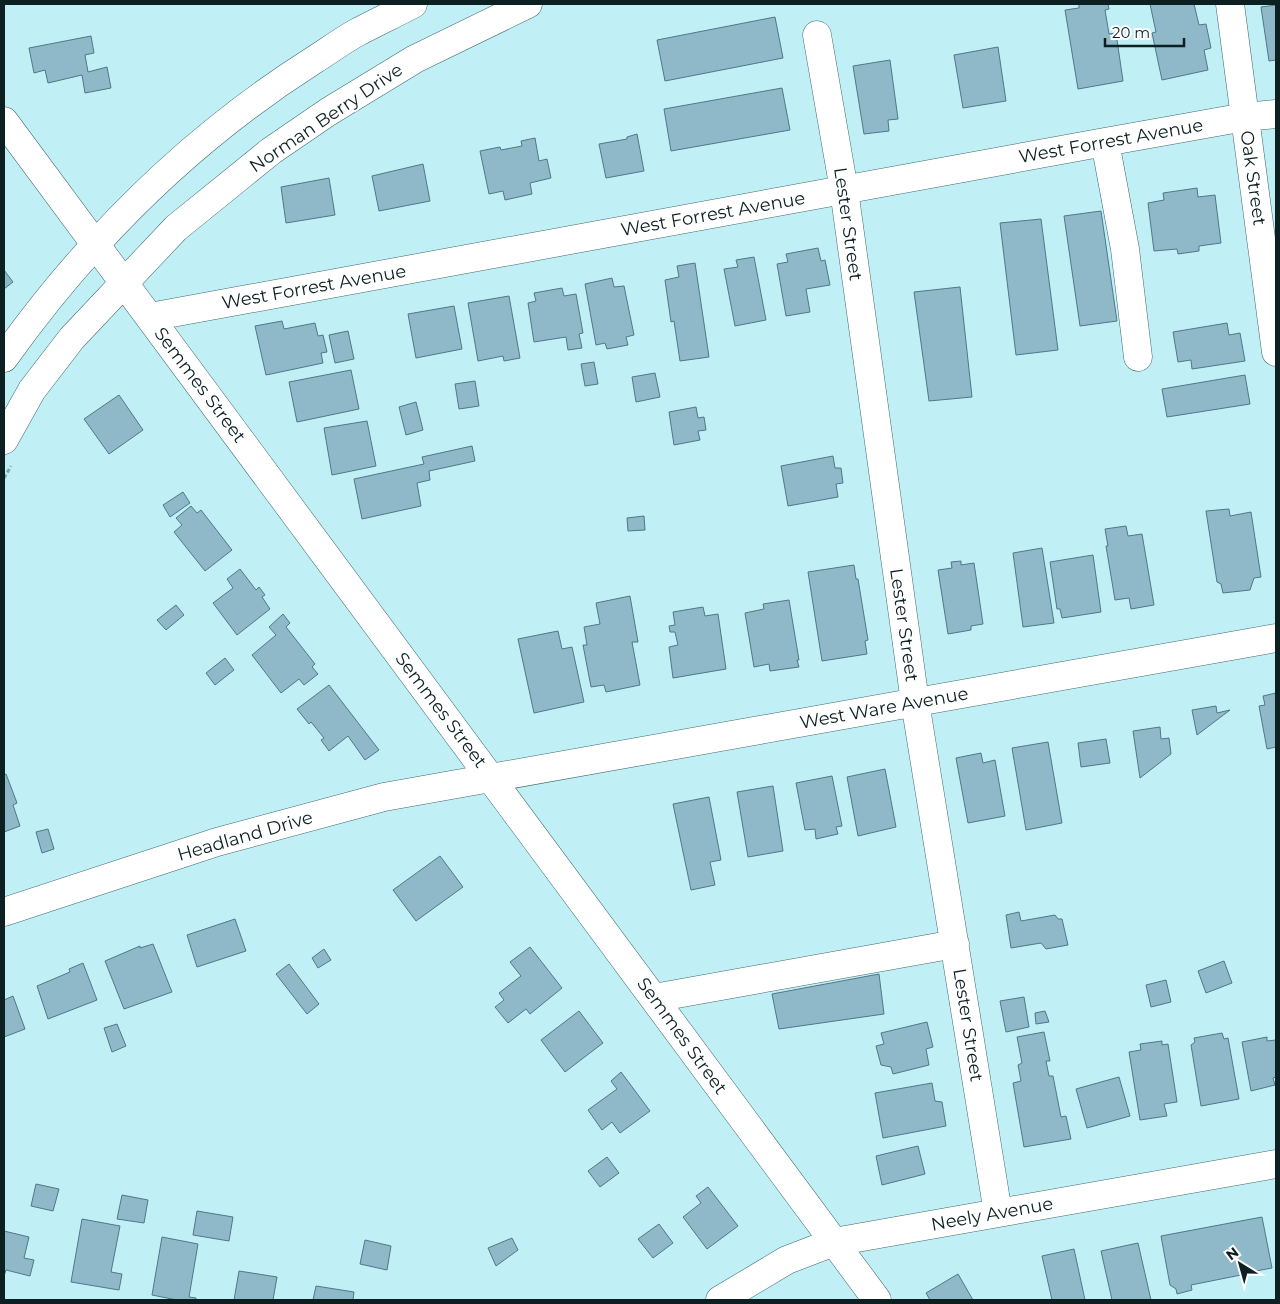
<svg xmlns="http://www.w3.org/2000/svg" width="1280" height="1304" viewBox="0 0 1280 1304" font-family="Montserrat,sans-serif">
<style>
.building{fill:#8fb8c9;stroke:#507786}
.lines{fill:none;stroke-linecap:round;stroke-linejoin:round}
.minor-casing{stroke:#3d6a6e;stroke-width:29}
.major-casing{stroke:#3d6a6e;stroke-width:29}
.path{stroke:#7fa5a9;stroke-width:3;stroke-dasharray:4 2.5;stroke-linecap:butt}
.minor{stroke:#fff;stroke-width:28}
.major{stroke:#fff;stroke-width:28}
.labels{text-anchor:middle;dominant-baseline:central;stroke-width:4;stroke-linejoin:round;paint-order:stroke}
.street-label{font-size:18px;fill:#0c1f21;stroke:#fff}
</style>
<rect width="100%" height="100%" fill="#c0f0f5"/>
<!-- building -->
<path class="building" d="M1079,4H1108L1109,9L1105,10L1109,34L1116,33L1123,81L1078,89L1065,10L1079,8Z
M1150,4H1194L1199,25L1206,24L1211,48L1204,50L1208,70L1162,80L1152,33L1156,32Z
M1276,5V60L1269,61L1261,7Z
M775,17L783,58L665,81L657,40Z
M91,36L94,53L85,55L88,72L107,67L111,88L85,93L82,75L48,83L45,70L34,73L29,48Z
M998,47L1006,101L963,108L954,55Z
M890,60L898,119L888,120L889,131L864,134L853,66Z
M782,88L790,130L671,151L664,109Z
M637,134L644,171L606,178L599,144L627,139V137Z
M535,138L539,161L547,159L551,178L530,183L532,194L505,200L503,191L489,194L480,151L500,147L501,150L522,146L521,141Z
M423,164L430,201L379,211L372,176Z
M329,178L335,215L286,223L281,187Z
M1197,188L1198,197L1215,195L1221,243L1199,246V251L1178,254L1177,249L1154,251L1148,203L1164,200L1163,193Z
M1101,211L1117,321L1080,326L1064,216Z
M1041,219L1058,350L1016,355L1000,223Z
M818,248L821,261L825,260L830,285L806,289L810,312L786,316L777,264L788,262L786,254Z
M754,257L766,320L735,326L724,269L738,267L736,260Z
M695,263L709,357L680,361L674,321L671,322L665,280L679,277L677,266Z
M4,270L13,282L4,289Z
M612,278L614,287L624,286L634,335L626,337L628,345L607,349L605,343L596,345L585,284Z
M960,287L972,397L929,401L914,292Z
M562,288L564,296L576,294L583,333L579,334L582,348L568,350L566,337L534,342L528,303L536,301L534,293Z
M509,296L520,358L504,361L503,356L478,361L468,303Z
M454,306L462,349L416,358L408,314Z
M282,321L284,329L315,323L318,336L323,335L327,352L321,353L323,363L266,375L255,326Z
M1227,323L1229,335L1240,333L1245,361L1192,369L1191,360L1178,362L1173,332Z
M348,331L354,359L335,363L329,335Z
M594,362L598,384L585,386L581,364Z
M351,370L359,409L297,422L289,382Z
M655,373L660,397L636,402L632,377Z
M1245,375L1250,404L1167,417L1162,389Z
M475,381L479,406L459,409L455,384Z
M119,395L143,430L109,454L84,419Z
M416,402L423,430L406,435L399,407Z
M696,407L698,418L704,417L706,430L698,431L700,440L674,445L669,412Z
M367,421L376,466L332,475L324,428Z
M472,446L475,461L429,471L430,480L417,483L421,506L362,519L354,479L424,464L422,457Z
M833,456L835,468H841L843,483L836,484L838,497L788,506L781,466Z
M183,492L190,503L170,517L163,505Z
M191,506L197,513L201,510L232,550L205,571L174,532L182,525L176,518Z
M1229,509L1230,516L1251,512L1261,577L1254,578L1250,590L1223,593L1221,584L1217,582L1206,511Z
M644,516L645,530L628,531L627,518Z
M1126,526L1128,536L1142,534L1154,605L1131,609L1129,598L1115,600L1106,546H1108L1105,529Z
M1042,548L1054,623L1023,627L1013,553Z
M1093,555L1101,612L1062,618L1060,609H1057L1050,562Z
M961,561V565L974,563L983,624L971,626V630L948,634L938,570L952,568L951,562Z
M854,565L856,579H858L868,640L865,641L867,654L822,661L808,572Z
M240,569L256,590L259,587L265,595L262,597L270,609L237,635L213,603L233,588L227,579Z
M630,596L638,642H632L640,685L606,692L604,685L591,687L583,645H587L584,627L600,624L596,603Z
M789,600L799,660H797L799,667L770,671L769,664L754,667L745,613L764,609L763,604Z
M176,605L184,615L166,630L157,620Z
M703,607L705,616L718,614L726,669L673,678L669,647L678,645L675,632H670L669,626L675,625L673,612Z
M283,614L290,623L286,627L315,664L312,667L318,674L304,685L299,679L281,693L252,655L276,635L269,627Z
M558,631L562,649L572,647L584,702L534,713L518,639Z
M225,658L234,670L215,685L206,673Z
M329,685L379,750L365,760L348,736L329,751L321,740L324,738L311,722L309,724L297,709Z
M1276,693V747L1267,749L1259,706L1265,705L1263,696Z
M1216,706L1217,713L1230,710L1197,735L1192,710Z
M1160,727L1161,739L1169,738L1171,754L1140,778L1133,731Z
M1106,739L1110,763L1081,767L1078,743Z
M1048,742L1062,823L1026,830L1012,748Z
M981,753L983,763L995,760L1005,816L968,823L956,758Z
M885,769L896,827L858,836L847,777Z
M6,774L17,803L13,805L20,826L4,832V775Z
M832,776L842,826L836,827L838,834L816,839L815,829L805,830L796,783Z
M773,786L783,851L748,857L737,792Z
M709,797L721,860L710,862L715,885L691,890L673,804Z
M48,829L54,849L42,853L36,832Z
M440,856L463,887L416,921L393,890Z
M1019,912L1021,921L1055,915L1058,919H1062L1068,945L1046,949L1041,943L1011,948L1006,915Z
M235,919L246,951L197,967L187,935Z
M153,944L172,992L124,1009L105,961L140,946V948Z
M530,947L562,988L530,1014L526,1009L508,1023L495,1007L504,1000L499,993L521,976L510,962Z
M324,949L331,960L318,968L312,958Z
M1224,961L1232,983L1206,993L1198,971Z
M83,963L97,1000L48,1019L37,986L70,972L69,969Z
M289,964L319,1004L307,1014L276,974Z
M879,974L884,1014L779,1029L772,994Z
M1166,980L1171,1002L1151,1007L1146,985Z
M13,996L25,1029L4,1037V1000Z
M1024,997L1029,1027L1006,1032L1000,1001Z
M579,1011L603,1043L565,1072L541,1040Z
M1045,1011L1049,1022L1036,1024L1035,1013Z
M927,1022L933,1047L926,1049L929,1065L893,1074L891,1067L881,1065L876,1046L884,1044L881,1033Z
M117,1024L126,1046L112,1052L104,1028Z
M1044,1032L1050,1061H1046L1049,1076H1053L1061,1117L1066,1116L1071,1139L1024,1147L1013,1083L1021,1081L1018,1065L1022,1063L1017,1037Z
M1222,1033L1224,1039L1228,1038L1239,1099L1201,1106L1191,1045L1195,1042L1194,1038Z
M1267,1037V1041L1276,1040V1077L1273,1078L1275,1085L1251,1091L1242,1042Z
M1162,1041V1045L1168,1044L1177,1102L1164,1104L1167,1116L1140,1120L1129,1052L1141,1050L1140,1044Z
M621,1072L650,1111L620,1133L612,1122L602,1130L588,1110L617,1089L611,1081Z
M1119,1077L1130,1116L1087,1128L1076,1089Z
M932,1083L935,1101L942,1102L946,1126L883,1138L875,1093Z
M918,1146L925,1174L882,1185L876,1156Z
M607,1157L619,1173L600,1187L588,1171Z
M36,1184L59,1189L53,1211L31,1206Z
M708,1187L738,1226L707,1249L683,1217L701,1203L696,1196Z
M122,1195L148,1200L144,1223L117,1219Z
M197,1211L233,1217L229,1241L193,1235Z
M1262,1217L1272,1268L1256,1271V1272L1191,1285L1192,1290L1177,1294L1176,1289L1170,1285L1161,1236Z
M82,1219L120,1226L111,1272L122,1274L119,1290L71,1282Z
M659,1224L673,1243L653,1258L638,1239Z
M4,1231L29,1237L24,1258L34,1260L30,1276L6,1270L4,1276Z
M162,1237L198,1244L189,1297L196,1298V1300H177L152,1295Z
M512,1238L518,1250L496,1266L488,1248Z
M365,1240L391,1246L387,1270L360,1264Z
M1138,1243L1151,1300H1112L1101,1251Z
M1074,1249L1085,1300H1052L1042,1256Z
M239,1271L277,1277L273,1300H234Z
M958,1274L973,1300H930L926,1293Z
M316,1286L354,1292L353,1300H313Z"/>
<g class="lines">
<!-- minor casing -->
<g class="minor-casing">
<path id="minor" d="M1230,4L1276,352
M817,35L844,190L915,702L998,1213
M4,121L877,1300
M1105,142L1125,249L1138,357
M150,317L1105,142L1245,117L1276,114
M4,912L217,842L384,797L1276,638
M654,998L955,944
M720,1300L787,1260L834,1242L1276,1164"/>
</g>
<!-- major casing -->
<g class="major-casing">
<path id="major" d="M4,358C88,240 191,138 314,60C328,51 342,41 356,33C375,23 394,14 413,4
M4,440L32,390L72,338L176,228L271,151L328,112L415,59L528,4"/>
</g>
<!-- path -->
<path class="path" d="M4,478L11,466"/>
<!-- minor -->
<use href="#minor" class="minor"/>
<!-- major -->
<use href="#major" class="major"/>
</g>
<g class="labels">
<!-- street labels -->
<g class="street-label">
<text transform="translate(326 118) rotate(-34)">Norman Berry Drive</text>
<text transform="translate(1111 141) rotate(-10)">West Forrest Avenue</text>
<text transform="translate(1253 178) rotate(82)">Oak Street</text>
<text transform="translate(713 214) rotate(-10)">West Forrest Avenue</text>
<text transform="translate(848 224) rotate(82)">Lester Street</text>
<text transform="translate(314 287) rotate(-10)">West Forrest Avenue</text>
<text transform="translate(200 385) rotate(53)">Semmes Street</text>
<text transform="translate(904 625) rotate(82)">Lester Street</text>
<text transform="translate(884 708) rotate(-10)">West Ware Avenue</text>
<text transform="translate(441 710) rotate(53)">Semmes Street</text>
<text transform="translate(245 836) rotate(-16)">Headland Drive</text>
<text transform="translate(968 1025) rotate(81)">Lester Street</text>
<text transform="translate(682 1036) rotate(54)">Semmes Street</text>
<text transform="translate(992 1214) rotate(-10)">Neely Avenue</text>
</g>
</g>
<!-- border -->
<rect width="1280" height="1304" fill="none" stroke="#0c1f21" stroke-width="10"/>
<!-- north arrow -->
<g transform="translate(1240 1264) rotate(323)" stroke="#ffffff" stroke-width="4" paint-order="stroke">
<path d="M0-4L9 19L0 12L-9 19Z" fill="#0c1f21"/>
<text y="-8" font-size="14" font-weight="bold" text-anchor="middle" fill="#0c1f21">N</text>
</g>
<!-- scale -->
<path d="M1105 38v8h79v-8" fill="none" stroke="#0c1f21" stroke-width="2.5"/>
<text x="1112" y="38" font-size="15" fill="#0c1f21" stroke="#ffffff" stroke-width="4" paint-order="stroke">20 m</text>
</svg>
